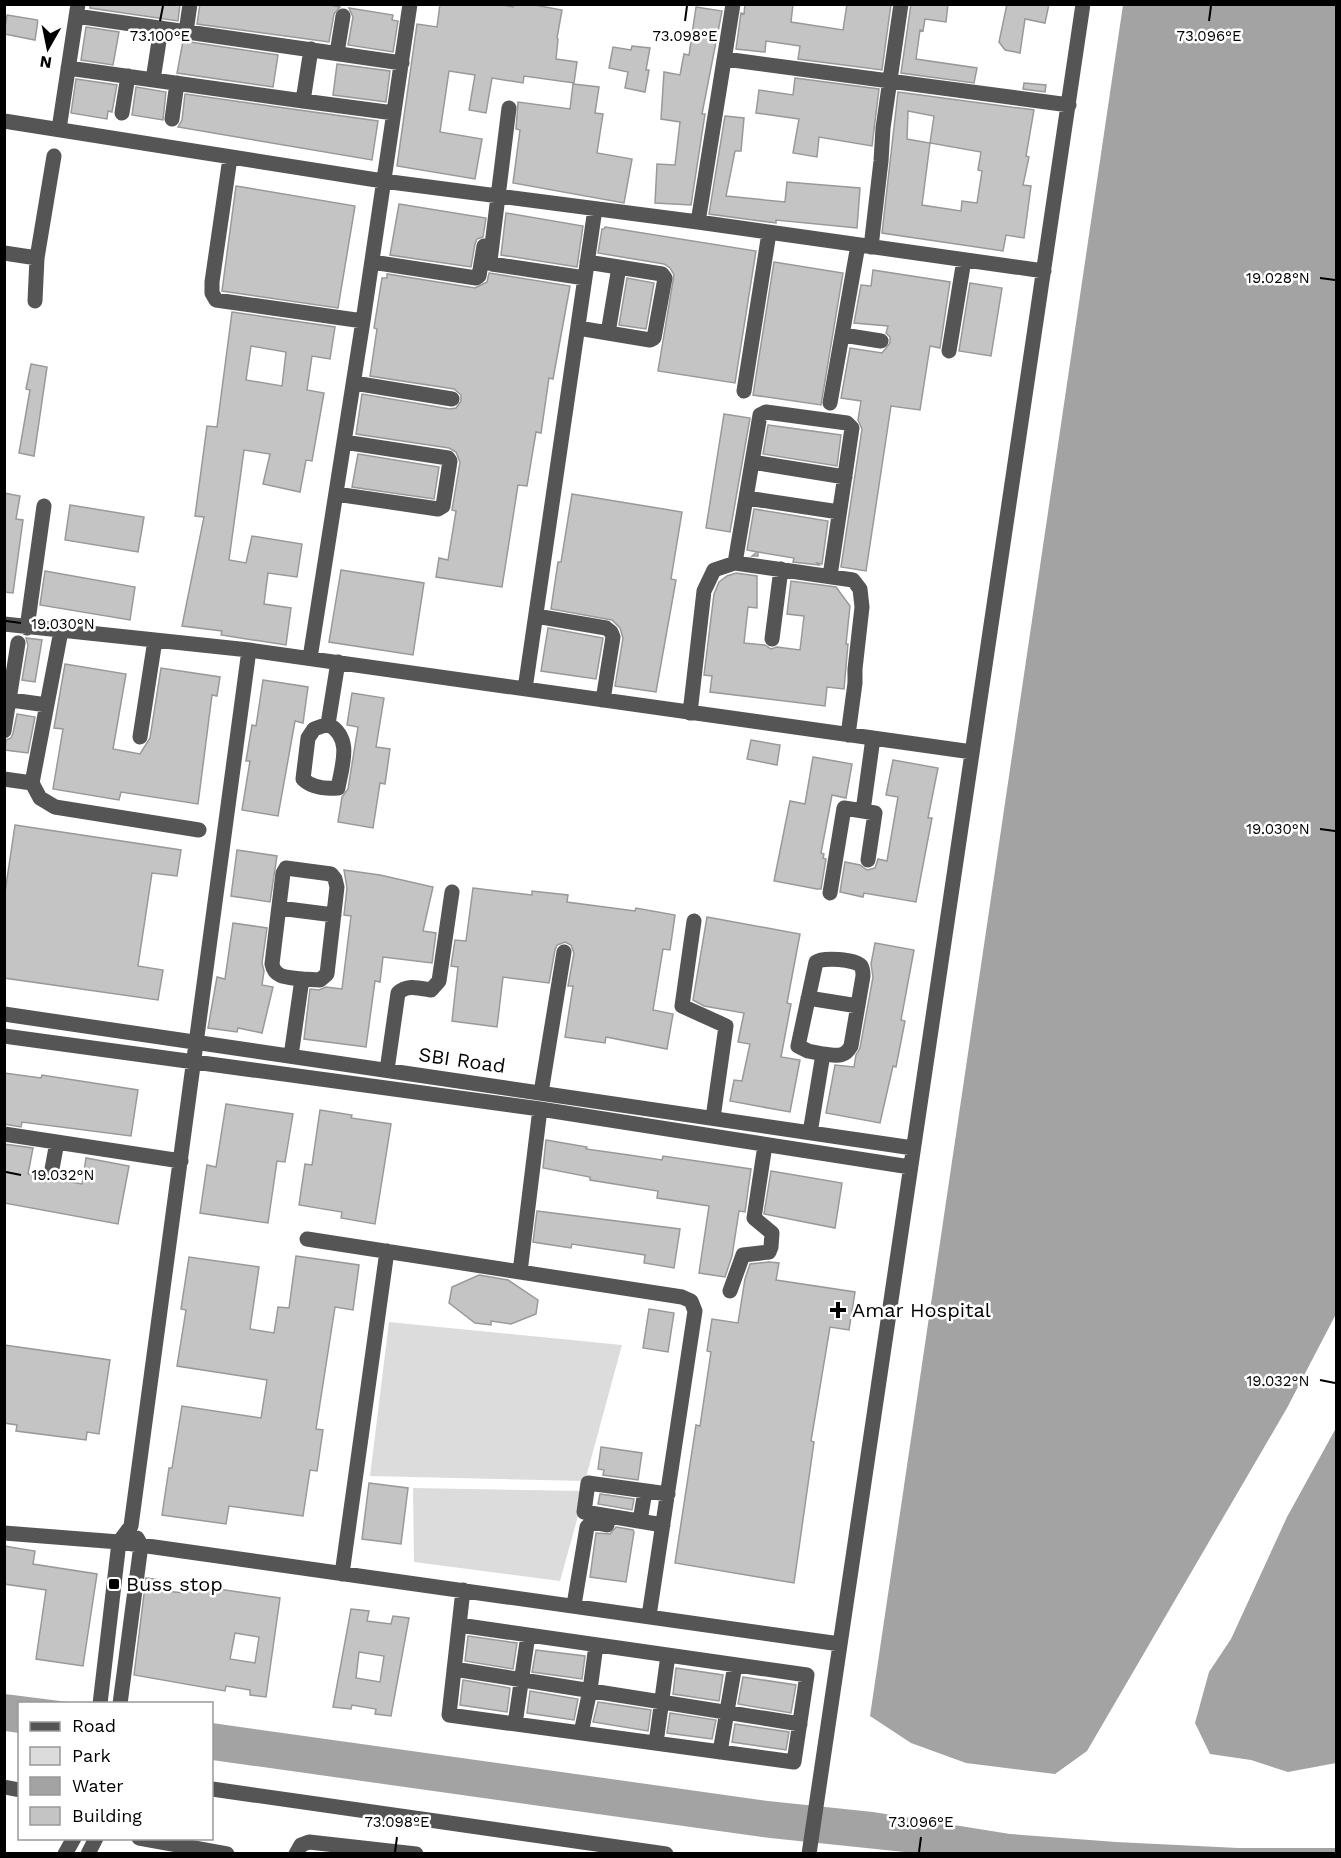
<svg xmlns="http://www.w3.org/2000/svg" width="1341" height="1858" viewBox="0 0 1341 1858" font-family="'Work Sans',sans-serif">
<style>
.green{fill:#dcdcdc}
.water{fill:#a3a3a3}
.building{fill:#c4c4c4;stroke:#999;stroke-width:1.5;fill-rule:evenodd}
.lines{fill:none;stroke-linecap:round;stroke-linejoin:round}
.minor{stroke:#555;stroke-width:15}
.ticks{fill:none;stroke:#000;stroke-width:2}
.poi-dot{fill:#000;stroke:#fff;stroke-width:2}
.labels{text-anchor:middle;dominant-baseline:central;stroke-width:5;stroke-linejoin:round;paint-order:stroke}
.street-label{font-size:20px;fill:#000;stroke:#fff}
.poi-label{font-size:20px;fill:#000;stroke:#fff;text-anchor:start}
.ticks-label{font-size:15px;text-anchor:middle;fill:#000;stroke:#fff;stroke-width:5;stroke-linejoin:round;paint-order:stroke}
</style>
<rect width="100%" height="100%" fill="#fff"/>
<!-- green -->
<path class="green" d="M389,1322L622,1345L585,1481L370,1476Z
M413,1488L585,1491L560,1581L414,1562Z"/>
<!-- water -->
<path class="water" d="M1123,5H1336V1314L1287,1408L1087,1751L1055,1774L966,1763L911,1743L870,1716Z
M1336,1428V1763L1288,1772L1251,1760L1210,1754L1195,1723L1209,1672L1231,1639L1287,1517Z
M4,1694H5L76,1703L20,1704L19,1733L5,1731Z
M212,1723L768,1801L873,1812L1010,1834L1116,1842L1238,1848H1336V1853H914L770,1838L212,1760Z"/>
<!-- building -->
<path class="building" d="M90,4H180L178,21L90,8Z
M200,4H325L340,7L334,14L329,42L197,24Z
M440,4H498L513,7L514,4H529L562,10L557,38L558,39L556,59L577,62L574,83L524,76L523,83L492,78L486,113L469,110L475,75L449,71L440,132L482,139L475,179L397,166L417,24L437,27Z
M745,4H793L791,22L843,30L847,4H891L882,70L798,59L800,46L766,41L765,52L736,49L741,13L744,14Z
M911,4H948L946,22L925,19L923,31L920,30L916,59L977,68L974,83L901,73Z
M1007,4H1049L1045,23L1025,19L1020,53L1005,50L999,42Z
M696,7L722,11L702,114H705L691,205L655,203L657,164L675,165L680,122L661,119L664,72L680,75L684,54L689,55Z
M349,8L393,15L392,20L398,21L393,52L348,45L353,17Z
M7,15L38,20L35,40L4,34Z
M86,27L119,32L113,65L81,60Z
M183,41L278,55L273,87L177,73Z
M632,46L650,48L646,70H649L645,92L625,88L628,72L609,68L613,47L631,50Z
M337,64L390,71L386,102L333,95Z
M795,78L879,89L872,146L819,137L817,157L793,153L799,119L756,113L759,90L793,95Z
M76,79L117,85L112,112L108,111L107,119L71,113Z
M1024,83L1046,85L1045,92L1023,89Z
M573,84L599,87L595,113L603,114L597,153L632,159L624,203L513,183L520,130L516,129L518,102L570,109Z
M136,87L166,92L163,120L132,115Z
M898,92L1034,110L1026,156L1029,157L1023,185L1031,186L1024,238L1006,235L1003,251L882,233ZM908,111L934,116L930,143L981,152L978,170L982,171L977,203L962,201L961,211L922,205L930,143L907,139Z
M185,94L378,121L372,160L178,127L182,120Z
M725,116L744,118L741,151H735L726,196L785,202L787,182L860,188L857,228L776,220V223L709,214Z
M236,186L355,206L338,308L222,291Z
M399,204L486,218L483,237L477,239L475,244L471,267L390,255Z
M506,213L583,226L577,267L501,255Z
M605,227L756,251L735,383L658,371L674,275L670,268L664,264L598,253L602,229H604Z
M774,262L843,273L821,405L753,395Z
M873,270L950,282L940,348L930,346L920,410L891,406L866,571L841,567L862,429L858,420L861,401L841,398L850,348L882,353L890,343V337L886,333L888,326L854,323L861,285L871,286Z
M489,273L570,286L553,379L549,378L541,433L536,432L527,486L518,485L502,587L436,577L439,558L448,560L456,511L452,510L460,462L456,452L449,448L356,434L362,394L450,409L456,408L461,401V395L454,389L370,376L377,329L374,328L382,278H387V274L475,288L487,282Z
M627,278L654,283L646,329L619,325Z
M970,283L1002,288L991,356L959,351Z
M232,312L335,327L330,359L312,356L307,390L324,393L312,461L306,460L300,492L263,484L270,454L244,450L229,560L246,563L252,536L302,544L297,577L268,573L264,604L291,608L286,645L221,635L222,631L182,626L204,517L195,516L207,426L217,427ZM251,346L286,352L282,386L246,380Z
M31,364L47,367L34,456L19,453L30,390L26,389Z
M724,414L750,418L730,532L706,528Z
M768,425L841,435L837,466L763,454Z
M358,454L439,467L434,499L352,487Z
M4,493L20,496L16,519L23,520L13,593L4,592Z
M572,494L682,512L671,579L676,580L656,692L615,686L623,638L620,628L612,620L551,609L558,562H561Z
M70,505L144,517L138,552L65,540Z
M754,509L828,521L822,564L817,563L819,565L793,562L794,558L758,552V556H752L757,552L747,550Z
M341,570L424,583L413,655L329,642Z
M45,571L135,587L130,620L40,605Z
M736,573L757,576V608L748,607L744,643L765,645L771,649L777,647L800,650L804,616L787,614L791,581L836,587L850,606L846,644H848L844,689L827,687L825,706L710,692L712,676L704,675L714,594L719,582L727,576Z
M548,628L603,638L596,679L541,671Z
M26,638L42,640L35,682L22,680L28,645Z
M65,664L126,674L113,749L140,754L150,738L161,668L220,677L217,696L212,695L198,804L121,792L119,800L53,789L63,729L54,728Z
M263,680L308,687L303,723L295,721L278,816L242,810L250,761H246L252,725L256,726Z
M352,693L384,698L376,747L390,749L385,784L380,783L373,828L338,822L342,797L348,789L358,727L347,725Z
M17,714L35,717L28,753L5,750L6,740L11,738L13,733Z
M751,740L780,745L777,765L747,759Z
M813,757L852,764L846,798L832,795L821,853L824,854L823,858L826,859L821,889H817L774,881L790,801L805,804Z
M893,760L938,768L928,818H932L916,902L864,893L863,897L840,892L845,862L860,865L867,870L875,868L878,859L887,861L898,797L886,795Z
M15,825L181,850L177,876L152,873L138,966L163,970L158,1000L4,978V899Z
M237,850L277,856L270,902L231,896Z
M344,870L380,875L433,887L423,931L436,933L432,963L383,957L380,982L375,981L366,1047L304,1039L310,989L319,990L326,987L342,989L351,916L344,915L347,888Z
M473,888L532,895V891L568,895L567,902L635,911L636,908L675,915L670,950L663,949L653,1010L673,1014L667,1049L606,1037L605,1043L565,1037L573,986H568L574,953L571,945L565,942L557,945L555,950L549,983L503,977L497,1027L452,1021L458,967L451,966L455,940L466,941Z
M707,917L800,934L787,1003L791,1004L781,1057L800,1060L790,1112L730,1101L734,1080L742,1081L750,1044L738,1042L744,1013L704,1006L693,1000Z
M233,923L267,928L262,963L264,971L262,985L273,987L262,1033L238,1028L237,1032L208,1028L217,977L225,979Z
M875,943L914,950L901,1020L905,1021L896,1067L893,1066L880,1123L826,1113L835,1065L854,1067L856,1055L860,1048L873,977L871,964Z
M4,1073L41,1078L42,1075L138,1090L131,1136L22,1122L21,1127L4,1124Z
M226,1104L293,1114L285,1162L277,1161L268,1223L200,1213L207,1165L216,1167Z
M320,1110L352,1115L351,1118L391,1124L375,1224L341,1218L342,1212L299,1205L305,1164L312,1165Z
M546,1140L587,1147L586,1149L629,1155L662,1160L663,1156L751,1169L745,1212L739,1211L732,1256L725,1277L699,1273L709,1206L657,1198L658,1191L590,1180V1177L543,1168Z
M4,1144L33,1148L28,1174L51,1179L82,1184L86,1158L129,1166L118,1224L4,1203Z
M771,1171L842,1183L835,1228L764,1214Z
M537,1211L680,1229L674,1268L644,1263L645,1255L572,1244L571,1248L533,1242Z
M296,1256L359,1265L353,1310L335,1307L316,1429L323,1430L317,1471L310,1470L303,1516L229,1506L226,1524L162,1515L169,1468H172L182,1406L261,1418L267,1380L177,1366L186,1310L181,1309L189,1257L259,1267L250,1329L274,1333L278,1307L289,1308Z
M769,1262L779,1263L776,1280L855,1292L849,1330L830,1327L811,1441L814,1442L794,1583L675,1563L696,1425L700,1426L711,1352L707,1351L712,1319L738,1323L745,1279L750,1264Z
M479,1275L508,1280L538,1300L536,1314L511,1324L491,1321V1325L475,1323L449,1303L452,1287Z
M649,1309L674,1313L668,1352L643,1348Z
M4,1345L110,1360L99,1434L87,1432L86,1440L16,1431L17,1425L4,1423Z
M601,1447L642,1453L638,1480L603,1475L604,1470L598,1469Z
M369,1483L408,1488L401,1544L362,1539Z
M600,1494L634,1499L632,1510L598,1504Z
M616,1527L633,1530L634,1532L626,1582L590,1577L596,1533L610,1534Z
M4,1546L35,1551L33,1564L97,1574L83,1666L36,1659L46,1590L4,1584Z
M146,1578L160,1580L158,1590L183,1593L184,1584L280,1598L266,1697L250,1695V1690L226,1686L225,1691L134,1675ZM235,1633L259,1637L255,1663L230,1659Z
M351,1609L369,1611L367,1621L391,1624L393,1616L409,1618L391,1716L375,1714L376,1709L352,1705L351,1709L333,1707ZM359,1652L384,1656L380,1682L356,1678Z
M468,1636L517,1643L513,1669L465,1661Z
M536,1650L585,1656L582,1679L532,1672Z
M676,1668L723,1675L719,1701L673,1694Z
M743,1677L796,1685L791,1713L738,1704Z
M463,1680L510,1688L507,1712L460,1705Z
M530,1691L578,1699L574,1720L527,1713Z
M598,1702L651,1710L648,1731L593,1722Z
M670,1713L716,1720L712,1739L667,1733Z
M735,1724L789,1732L786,1750L732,1742Z"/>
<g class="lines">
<!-- minor -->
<path class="minor" d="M76,16L402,63
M186,32L190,4
M337,53L343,16
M725,59L1069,105
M68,68L303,101L311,49
M153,80L161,28
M303,101L394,113
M509,108L490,261L492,264L585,278
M122,113L128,76
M172,119L177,83
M4,121L383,181L698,222L1044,271
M59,129L78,4
M230,158L212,282V293L216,300L363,321
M698,222L733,4
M871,247L881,161L883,128L901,4
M4,253L37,258L35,301
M37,258L54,156
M372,262L476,278L479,276L484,246
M578,328L650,340L654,338L665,278L662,274L587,262
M608,333L619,267
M843,335L881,341
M949,351L964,260
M354,383L452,399
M744,391L769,233
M830,403L858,245
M752,462L845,477
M336,494L438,509L443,506L450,461L448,458L344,442
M747,498L839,512
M735,563L760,415L766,412L847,423L852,428L830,576
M536,616L606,628L611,632L613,637L603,700
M4,624L249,650L972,752
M27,628L44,506
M61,631L32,783L40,798L55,807L199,830
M772,639L781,569
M310,658L363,321L410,4
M525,689L595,209
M4,699L47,705
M690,713L704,591L714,570L735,563L853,580L860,589L862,607L855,669V683L848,735
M328,724L314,729L308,738L303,779C312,788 325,789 338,788C342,765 353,738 328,724L338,662
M4,731L18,643
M140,737L155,640
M4,779L32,783
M868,860L875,813L863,811L873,738
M830,893L844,808L863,811
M279,908L334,915
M694,921L682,1006L726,1026L713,1118
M808,998L858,1006
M4,1014L913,1148
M4,1036L540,1109L910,1167
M291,1056L302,979C289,977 275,979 272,964L283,873L286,868L331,874L335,879L337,887L327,974L320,980L302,979
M387,1070L398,993C407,984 419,988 431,990L439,981L452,892
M541,1093L564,952
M810,1133L823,1054L808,1051L798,1046L816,962C823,957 855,959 861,966C863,969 863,972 863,976L851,1046C844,1059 835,1055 823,1054
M4,1134L181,1161
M52,1169L57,1142
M307,1239L682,1297L691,1301L695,1311L649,1616
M520,1272L540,1109
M730,1291L743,1255L769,1252L771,1247L772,1233L754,1218L765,1145
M640,1521L645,1491
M663,1525L584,1512L588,1483L668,1494
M4,1533L119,1542L840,1644
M342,1574L387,1251
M574,1605L587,1527L592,1522L607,1525
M459,1625L807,1675L794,1762L449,1715L463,1590
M454,1669L800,1724
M100,1704L119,1542L131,1526L249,650
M120,1704L141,1545L137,1538
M515,1724L528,1635
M581,1733L590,1690L596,1645
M656,1743L668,1655
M720,1752L735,1665
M4,1787L20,1790
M212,1789L666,1854
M139,1838L227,1854
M65,1854L74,1838
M88,1854L96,1838
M296,1854L301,1845L309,1842L416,1854
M809,1854L1083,4"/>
</g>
<!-- ticks -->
<path class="ticks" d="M160,21L163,6M685,21L687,6M1209,21L1211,6M1320,278L1335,280M6,621L21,623M1320,829L1335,831M6,1172L21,1175M1320,1380L1335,1383M395,1852L397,1837M919,1852L921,1837"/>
<!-- markers -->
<g class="poi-dot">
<path d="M835 1301h6v6h6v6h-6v6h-6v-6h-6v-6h6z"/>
<rect x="108" y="1578" width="12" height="12" rx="3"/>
</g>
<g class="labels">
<!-- street labels -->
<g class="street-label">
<text transform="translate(462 1060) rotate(8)">SBI Road</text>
</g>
<!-- poi labels -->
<g class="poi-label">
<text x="852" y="1310">Amar Hospital</text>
<text x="126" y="1584">Buss stop</text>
</g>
</g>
<g class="ticks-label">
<text x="160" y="41">73.100°E</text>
<text x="685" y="41">73.098°E</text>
<text x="1209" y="41">73.096°E</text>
<text x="1278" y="283">19.028°N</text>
<text x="63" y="629">19.030°N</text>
<text x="1278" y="834">19.030°N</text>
<text x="63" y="1180">19.032°N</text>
<text x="1278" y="1386">19.032°N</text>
<text x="397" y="1827">73.098°E</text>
<text x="921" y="1827">73.096°E</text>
</g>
<!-- border -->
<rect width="1341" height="1858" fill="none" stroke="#000000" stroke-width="12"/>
<!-- legend -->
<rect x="18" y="1702" width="195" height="138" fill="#ffffff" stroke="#999999" stroke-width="1.5"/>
<rect x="30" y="1722" width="30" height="9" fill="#555555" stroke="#999999" stroke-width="1.5"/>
<text x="72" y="1732" font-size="18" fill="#000000">Road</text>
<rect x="30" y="1747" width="30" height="18" fill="#dcdcdc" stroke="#999999" stroke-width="1.5"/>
<text x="72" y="1762" font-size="18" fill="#000000">Park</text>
<rect x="30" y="1777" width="30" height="18" fill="#a3a3a3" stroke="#999999" stroke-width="1.5"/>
<text x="72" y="1792" font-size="18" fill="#000000">Water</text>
<rect x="30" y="1807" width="30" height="18" fill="#c4c4c4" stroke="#999999" stroke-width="1.5"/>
<text x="72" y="1822" font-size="18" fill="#000000">Building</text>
<!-- north arrow -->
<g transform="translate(48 48) rotate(189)" stroke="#ffffff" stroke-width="4.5" paint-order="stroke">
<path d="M0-4.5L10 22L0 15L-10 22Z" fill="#000000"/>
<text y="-9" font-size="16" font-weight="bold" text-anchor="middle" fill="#000000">N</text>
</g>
</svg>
